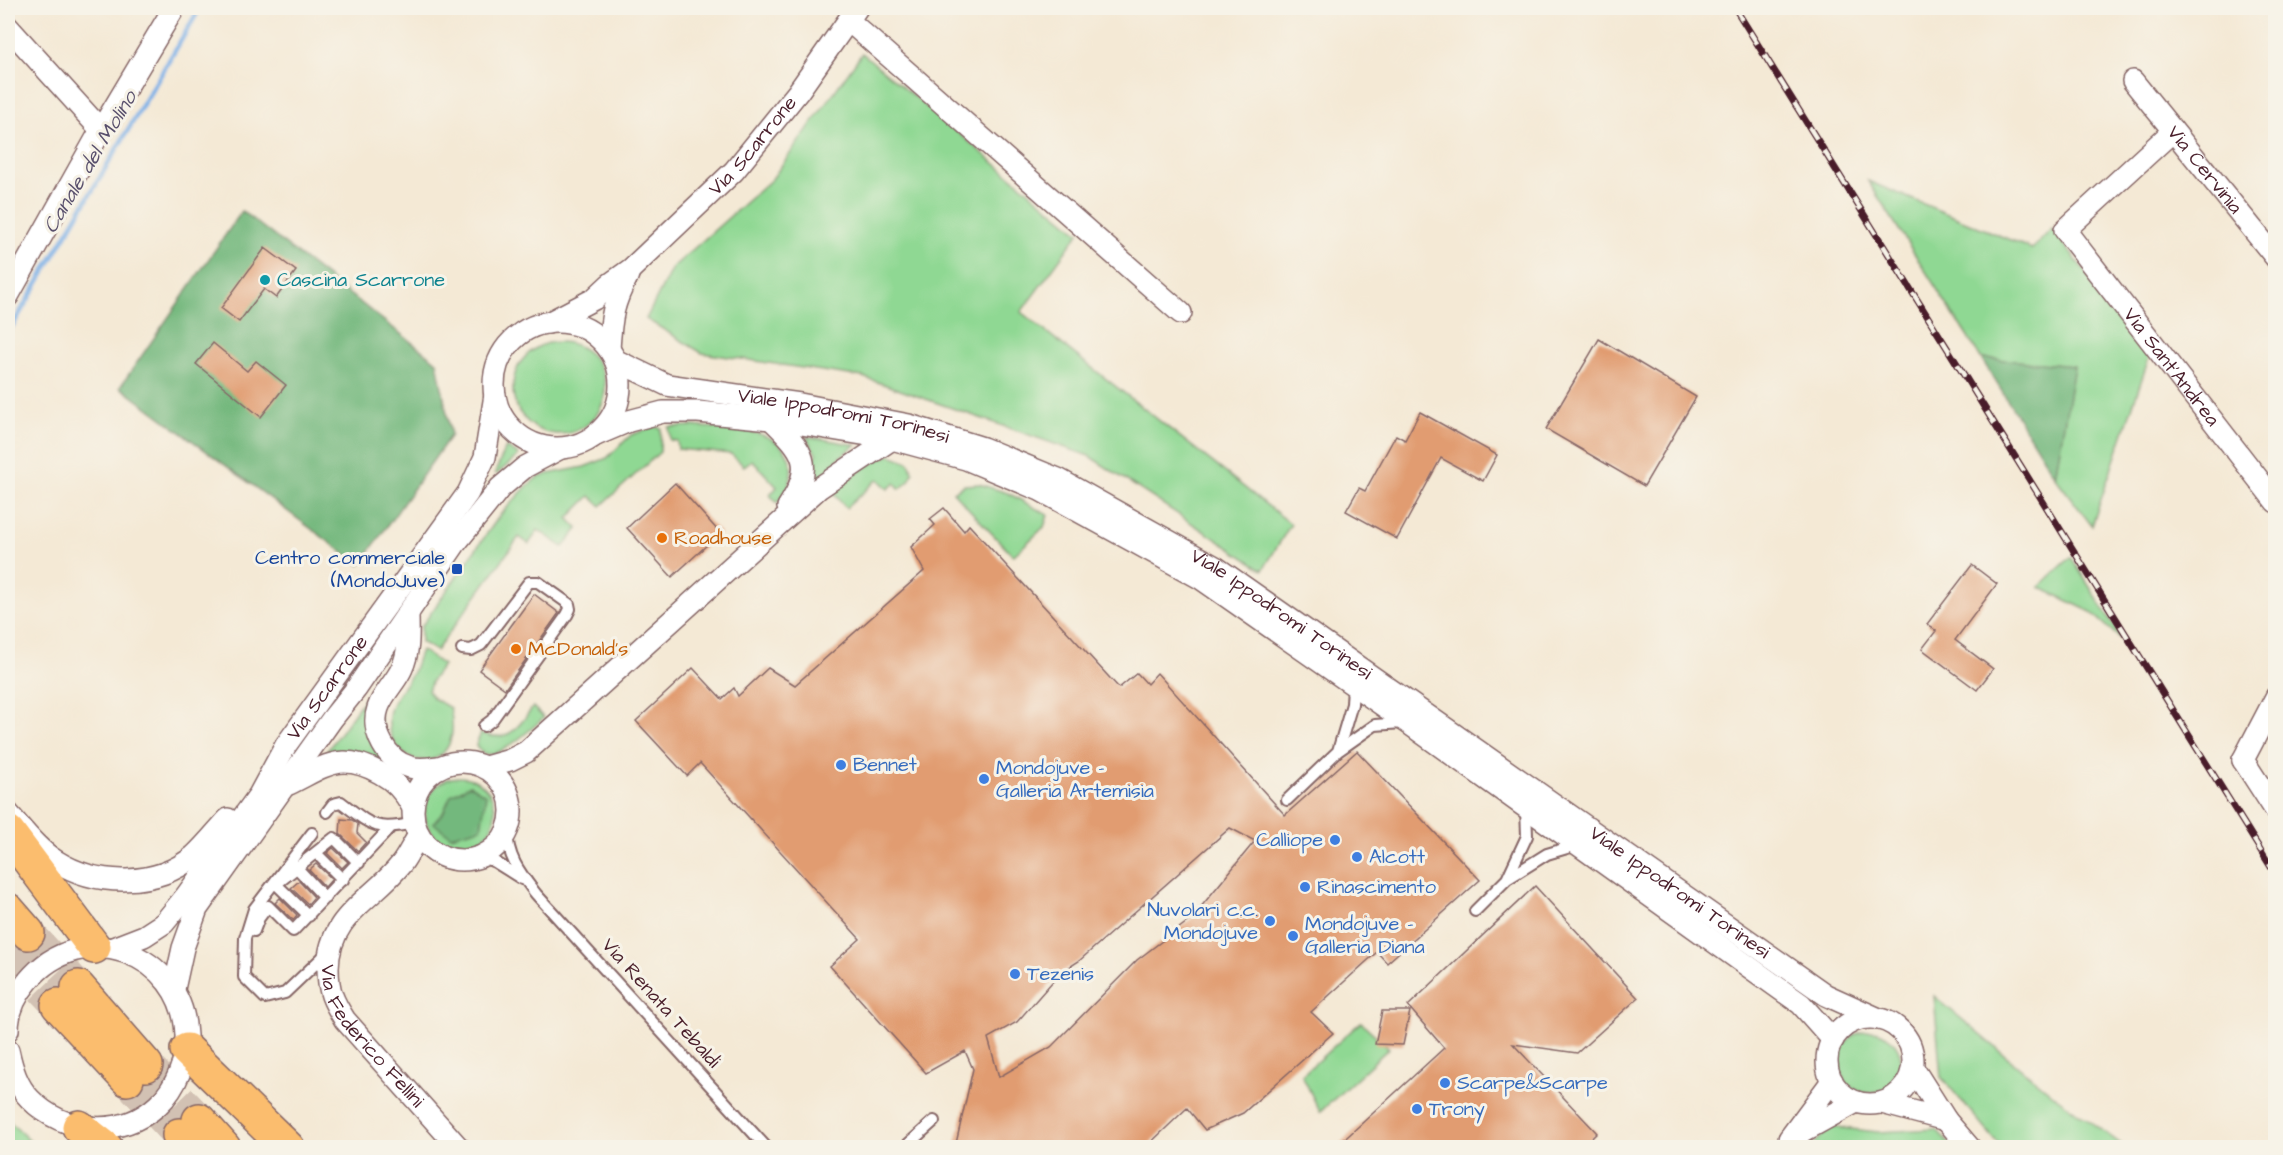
<svg xmlns="http://www.w3.org/2000/svg" width="2283" height="1155" viewBox="0 0 2283 1155" font-family="'Architects Daughter',sans-serif">
<style>
.green{fill:#8fd893;stroke:#6c7c5f;stroke-width:1.5}
.forest{fill:#73b87d;stroke:#5e6c54;stroke-width:1.5}
.lines{fill:none;stroke-linecap:round;stroke-linejoin:round}
.stream{stroke:#78aee7;stroke-width:5}
.building{fill:#e19c71;fill-rule:evenodd}
.primary-tunnel{stroke:#d2c1b3;stroke-width:33;stroke-dasharray:33 16;stroke-linecap:butt}
.lane-casing{stroke:#866666;stroke-width:14}
.street-casing{stroke:#866666;stroke-width:24}
.primary-casing{stroke:#866666;stroke-width:36}
.lane{stroke:#fff;stroke-width:10}
.street{stroke:#fff;stroke-width:21}
.primary{stroke:#fbbd6e;stroke-width:33}
.rail-casing{stroke:#4a1f2b;stroke-width:7}
.rail{stroke:#f7f3e8;stroke-width:4.5;stroke-dasharray:14;stroke-linecap:butt}
.culture-dot{fill:#0f9aa8;stroke:#f7f3e8;stroke-width:2}
.food-dot{fill:#e8710a;stroke:#f7f3e8;stroke-width:2}
.transit-dot{fill:#1a4fb4;stroke:#f7f3e8;stroke-width:2}
.shop-dot{fill:#3f7fe0;stroke:#f7f3e8;stroke-width:2}
.labels{text-anchor:middle;dominant-baseline:central;stroke-width:6;stroke-linejoin:round;paint-order:stroke}
.street-label{font-size:20px;fill:#4a1f2b;stroke:#f7f3e8}
.culture-label{font-size:20px;fill:#0d838f;stroke:#f7f3e8;text-anchor:start}
.food-label{font-size:20px;fill:#c56008;stroke:#f7f3e8;text-anchor:start}
.transit-label{font-size:20px;fill:#164399;stroke:#f7f3e8;text-anchor:end}
.shop-label{font-size:20px;fill:#366cbe;stroke:#f7f3e8;text-anchor:start}
.water-label{font-size:21px;font-style:italic;fill:#5a516d;stroke:#f7f3e8}
</style>
<rect width="100%" height="100%" fill="#f7f3e8"/>
<filter id="ink" filterUnits="userSpaceOnUse"><feTurbulence type="fractalNoise" baseFrequency=".0167" numOctaves="2"/><feDisplacementMap in="SourceGraphic" scale="12" xChannelSelector="R" yChannelSelector="G"/><feConvolveMatrix kernelMatrix="1 2 1 2 8 2 1 2 1" color-interpolation-filters="sRGB"/></filter>
<filter id="wash" filterUnits="userSpaceOnUse"><feTurbulence type="fractalNoise" baseFrequency=".008" numOctaves="4" result="noise"/><feDisplacementMap in="SourceGraphic" scale="24" xChannelSelector="R" yChannelSelector="G"/><feGaussianBlur stdDeviation="1.35" result="paint"/><feColorMatrix in="noise" values="0 0 0 0 0 0 0 0 0 0 0 0 0 0 0 0 0 1.4 0 .05"/><feComposite in="paint" operator="in"/></filter>
<g filter="url(#wash)">
<rect width="100%" height="100%" fill="#f4e9d5"/>
<!-- green -->
<path class="green" d="M862,53L1079,233L1021,312L1291,524L1263,570L1089,456L863,377L702,353L646,319L672,268L772,179Z
M1868,181L2032,249L2052,229L2150,355L2092,526L2055,477L2074,366L1981,358Z
M513 388a46 46 0 1 1 92 0a46 46 0 1 1-92 0Z
M692,426C723,430 786,425 791,466C793,481 788,492 777,503L770,495L777,487L752,460L744,466L731,454L678,449L677,441L670,440L669,427Z
M653,427L661,428L660,452L601,506L590,496L568,518L578,529L563,547L538,530L529,544L519,537L436,651L421,642V627L500,515L527,486L537,478L548,474L584,467L607,458L631,435Z
M806,436L856,445L840,457L822,478L813,479L816,454Z
M506,447L519,455L497,474L495,473Z
M890,455L909,462L913,473L909,481L900,489L895,483L888,489L878,479L846,508L833,493L855,473L878,460Z
M979,484L1008,493L1048,515L1044,527L1013,556L953,492L964,485Z
M2071,557L2124,642L2091,612L2039,587Z
M421,650L443,665L432,680L428,691L433,698L450,708C467,781 384,772 389,716C390,701 406,685 413,672C416,665 418,657 421,650Z
M395,656L396,664L374,698L394,767L322,758Z
M533,707L544,718C531,728 499,761 482,753C480,751 478,748 476,745L481,733C508,744 519,727 533,707Z
M425 812a35 35 0 1 1 70 0a35 35 0 1 1-70 0Z
M1934,996L2052,1094L2125,1147H2001L1941,1077Z
M1361,1022L1389,1048L1320,1112L1302,1075Z
M1839 1062a31 31 0 1 1 62 0a31 31 0 1 1-62 0Z
M8,1120L36,1147H8Z
M1832,1127L1878,1132L1936,1129L1953,1147L1809,1148Z"/>
<!-- forest -->
<path class="forest" d="M242,211L437,362L451,435L360,565L120,387Z
M1981,358L2074,366L2055,477Z
M470,785L486,795L481,828L451,836L433,823L443,813L451,795Z"/>
<g class="lines">
<!-- stream -->
<path class="stream" d="M8,333L200,8
M8,1145L9,1148"/>
</g>
<g id="blocks">
<!-- building -->
<path class="building" d="M265,248L296,271L276,298L264,289L239,322L221,308Z
M1599,339L1696,397L1644,486L1546,429Z
M213,343L247,371L256,361L286,385L261,417L196,364Z
M1420,412L1497,455L1483,481L1441,458L1397,539L1346,511L1359,488L1365,491L1396,435L1405,440Z
M675,483L720,533L672,577L627,528Z
M944,508L964,531L969,525L1119,688L1137,673L1147,684L1157,673L1285,815L1357,751L1480,880L1387,963L1377,952L1311,1012L1333,1033L1243,1113L1205,1130L1187,1108L1145,1148H955L973,1069L965,1051L926,1073L830,966L860,939L700,763L687,776L636,721L693,668L722,699L734,688L738,696L768,668L795,685L924,571L911,547L935,525L930,519ZM1230,828L1255,841L1191,919L1137,960L1051,1047L999,1077L988,1038L1017,1022L1060,973L1079,961Z
M1972,565L1997,584L1955,640L1993,669L1977,690L1922,649L1936,631L1927,624Z
M534,594L559,613L505,689L479,670Z
M341,819L352,820L358,824L357,833L366,842L358,851L340,834Z
M333,848L348,862L342,868L327,853Z
M316,864L332,879L325,887L309,870Z
M299,881L314,897L308,904L291,888Z
M1535,886L1638,998L1577,1053L1513,1044L1597,1133L1581,1148H1335L1444,1048L1408,1006Z
M280,898L297,915L293,920L275,903Z
M1382,1011H1410L1403,1045L1375,1044Z"/>
</g>
</g>
<g filter="url(#ink)">
<use href="#blocks" fill-opacity="0" stroke="#866666" stroke-width="1.5"/>
<g class="lines">
<!-- primary-tunnel -->
<path class="primary-tunnel" d="M28,933L78,987
M8,953L58,1005
M146,1065L199,1120
M127,1079L179,1135"/>
<!-- lane casing -->
<g class="lane-casing">
<path id="lane" d="M462,649L471,650L481,645L529,582H538L569,604L570,609L567,615L492,720L484,726
M1353,686L1352,704L1338,751L1375,725L1402,723
M1287,800L1338,751
M1526,808L1527,836L1507,879L1547,854L1577,845
M327,812L333,804L341,802C371,825 375,832 414,823
M507,830C507,857 520,873 536,894L767,1148
M312,833L254,909L245,938L244,977L265,998L285,993L328,952
M316,853L343,880
M481,856L495,862L522,879
M297,868L325,898
M280,881L334,838L359,863
M276,884L309,916
M1475,911L1507,879
M254,931L259,918L268,906L293,931L391,827
M904,1148L934,1121"/>
</g>
<!-- street casing -->
<g class="street-casing">
<g id="street">
<path d="M849,21L1181,313"/>
<path d="M8,27L101,130"/>
<path id="s1" d="M2133,81L2276,258"/>
<path id="s2" d="M2173,131L2065,230L2276,502"/>
<path d="M8,296L101,130L174,8"/>
<circle cx="557" cy="385" r="63"/>
<path id="s3" d="M548,323L594,299L610,284L631,269L734,171L798,92L857,8"/>
<path d="M609,349C611,317 613,303 628,275"/>
<path id="s4" d="M615,360L667,385L800,404L909,425L983,448L1058,479L1217,568L1826,995L1879,1019"/>
<path d="M771,419C805,452 815,464 788,507"/>
<path d="M596,435L629,421L663,412H698L771,419L892,439L966,459L1040,490L1200,578L1408,723L1801,1004L1833,1040"/>
<path d="M408,613C408,631 410,651 402,668C396,682 383,693 378,708C370,731 387,761 410,767C419,770 429,768 438,767"/>
<path d="M2243,760L2276,697"/>
<path d="M2243,760L2276,811"/>
<circle cx="462" cy="811" r="49"/>
<path d="M485,767L510,760L526,752L819,488L892,439"/>
<path d="M289,784C326,766 340,751 380,773C395,781 404,791 412,806"/>
<path d="M8,813C23,830 37,849 56,861C97,887 157,887 194,856C206,845 217,831 228,819"/>
<path id="s5" d="M419,835C413,844 408,855 402,863C373,900 329,914 328,968C328,991 333,1001 345,1020L459,1148"/>
<path id="s6" d="M113,948L144,936L164,923L186,896L259,795L286,745L468,493L485,457L495,395"/>
<path d="M174,989L183,948L197,909L332,719L356,689L455,544L500,488L525,467L559,449"/>
<circle cx="1870" cy="1061" r="43"/>
<path d="M8,1030C8,1011 16,995 28,981C81,916 183,952 186,1035C187,1060 177,1087 158,1105C122,1138 64,1134 30,1099C17,1086 12,1068 8,1050"/>
<path d="M1832,1081L1789,1139L1856,1102"/>
<path d="M1882,1103L1946,1120L1913,1068"/>
<path d="M1946,1120L1970,1148"/>
</g>
</g>
<!-- primary casing -->
<g class="primary-casing">
<path id="primary" d="M8,832L94,947
M8,910L28,933
M78,987L146,1065
M58,1005L127,1079
M187,1050L288,1148
M199,1120L224,1148
M79,1127L106,1148
M179,1135L190,1148"/>
</g>
<!-- lane -->
<use href="#lane" class="lane"/>
<!-- street -->
<use href="#street" class="street"/>
<!-- primary -->
<use href="#primary" class="primary"/>
<!-- rail casing -->
<g class="rail-casing">
<path id="rail" d="M1735,8L2276,875"/>
</g>
<!-- rail -->
<use href="#rail" class="rail"/>
</g>
</g>
<!-- markers -->
<circle class="culture-dot" cx="265" cy="280" r="6"/>
<g class="food-dot">
<circle cx="662" cy="538" r="6"/>
<circle cx="516" cy="649" r="6"/>
</g>
<rect class="transit-dot" x="451" y="563" width="12" height="12" rx="3"/>
<g class="shop-dot">
<circle cx="841" cy="765" r="6"/>
<circle cx="984" cy="779" r="6"/>
<circle cx="1335" cy="840" r="6"/>
<circle cx="1357" cy="857" r="6"/>
<circle cx="1305" cy="887" r="6"/>
<circle cx="1270" cy="921" r="6"/>
<circle cx="1293" cy="936" r="6"/>
<circle cx="1015" cy="974" r="6"/>
<circle cx="1445" cy="1083" r="6"/>
<circle cx="1417" cy="1109" r="6"/>
</g>
<g class="labels">
<!-- street labels -->
<g class="street-label">
<text stroke="none"><textPath href="#s3" startOffset="273">Via Scarrone</textPath></text>
<text stroke="none"><textPath href="#s1" startOffset="114">Via Cervinia</textPath></text>
<text stroke="none"><textPath href="#s2" startOffset="320">Via Sant'Andrea</textPath></text>
<text stroke="none"><textPath href="#s4" startOffset="237">Viale Ippodromi Torinesi</textPath></text>
<text stroke="none"><textPath href="#s4" startOffset="723">Viale Ippodromi Torinesi</textPath></text>
<text stroke="none"><textPath href="#s6" startOffset="344">Via Scarrone</textPath></text>
<text stroke="none"><textPath href="#s4" startOffset="1209">Viale Ippodromi Torinesi</textPath></text>
<text transform="translate(661 1003) rotate(48)">Via Renata Tebaldi</text>
<text stroke="none"><textPath href="#s5" startOffset="248">Via Federico Fellini</textPath></text>
</g>
<!-- culture labels -->
<g class="culture-label">
<text x="277" y="280">Cascina Scarrone</text>
</g>
<!-- food labels -->
<g class="food-label">
<text x="674" y="538">Roadhouse</text>
<text x="528" y="649">McDonald's</text>
</g>
<!-- transit labels -->
<g class="transit-label">
<text x="445" y="558">Centro commerciale<tspan x="445" dy="23">(MondoJuve)</tspan></text>
</g>
<!-- shop labels -->
<g class="shop-label">
<text x="853" y="765">Bennet</text>
<text x="996" y="768">Mondojuve -<tspan x="996" dy="23">Galleria Artemisia</tspan></text>
<text x="1323" y="840" text-anchor="end">Calliope</text>
<text x="1369" y="857">Alcott</text>
<text x="1317" y="887">Rinascimento</text>
<text x="1258" y="910" text-anchor="end">Nuvolari c.c.<tspan x="1258" dy="23">Mondojuve</tspan></text>
<text x="1305" y="924">Mondojuve -<tspan x="1305" dy="23">Galleria Diana</tspan></text>
<text x="1027" y="974">Tezenis</text>
<text x="1457" y="1083">Scarpe&amp;Scarpe</text>
<text x="1429" y="1109">Trony</text>
</g>
<!-- water labels -->
<g class="water-label">
<text transform="translate(90 162) rotate(-59)">Canale del Molino</text>
</g>
</g>
<!-- margin -->
<rect width="2283" height="1155" fill="none" stroke="#f7f3e8" stroke-width="30"/>
</svg>
